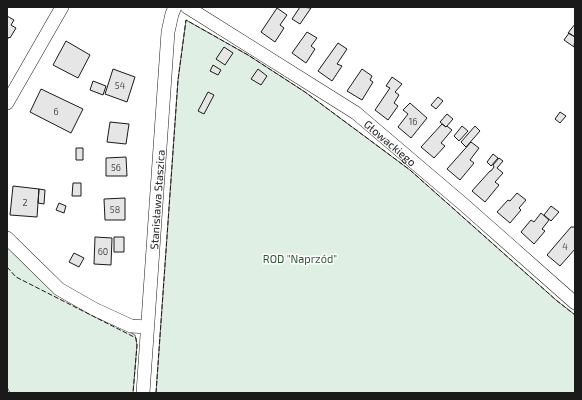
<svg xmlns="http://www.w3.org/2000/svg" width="582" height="400" viewBox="0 0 582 400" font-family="'Exo 2',sans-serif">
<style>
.green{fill:#e0efe3;stroke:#6a6a6a}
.building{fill:#e6e6e6;stroke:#1a1a1a}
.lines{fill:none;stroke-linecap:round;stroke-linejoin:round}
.street-casing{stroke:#1a1a1a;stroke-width:14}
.street{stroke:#fff;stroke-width:13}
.fence{stroke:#1a1a1a;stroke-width:1;stroke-dasharray:5 2;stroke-linecap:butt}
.labels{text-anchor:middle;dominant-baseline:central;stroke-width:3;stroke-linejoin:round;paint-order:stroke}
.number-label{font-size:9px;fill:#4d4d4d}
.street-label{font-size:11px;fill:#1a1a1a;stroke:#fff}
.park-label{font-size:11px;fill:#2b5a34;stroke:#fff}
</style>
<rect width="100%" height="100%" fill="#fff"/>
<!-- green -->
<path class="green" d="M186,20L248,55L305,92L410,170L556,300L575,315V393H156L178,80Z
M7,244L86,310L135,335L137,345L133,393H10L7,387Z"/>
<!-- building -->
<path class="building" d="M300,7L311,8L300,24L292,19Z
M277,8L287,15L280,25L284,28L275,42L261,32Z
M7,16L14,20L11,25L16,28L10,38L9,37L7,40Z
M575,24V37L568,33Z
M307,32L317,38L311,46L315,49L306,63L292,53Z
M569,33L575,37L574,47L564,40Z
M66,41L90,55L78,78L53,65Z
M338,43L347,49L337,64L342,66L332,81L318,71Z
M224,47L233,53L225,65L216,59Z
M213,65L221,70L218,75L210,71Z
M113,69L135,77L127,102L105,94Z
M258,69L267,76L261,85L251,79Z
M362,69L372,76L370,80L373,82L362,100L347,91Z
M392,77L402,84L395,92L399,95L394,103L398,106L388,120L375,110L390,88L386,86Z
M93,81L106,86L103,95L90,90Z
M41,89L83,109L71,133L30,112Z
M208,92L214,95L204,114L198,111Z
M438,97L443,101L436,109L431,105Z
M410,103L427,118L411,138L398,127L408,114L403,110Z
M560,112L566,116L560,123L555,119Z
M447,114L453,119L446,127L440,122Z
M110,122L129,124L126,144L107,142Z
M442,124L446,127L447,126L452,130L441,143L445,146L434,158L421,147Z
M462,126L468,131L459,141L454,136Z
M475,126L480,131L466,147L461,142Z
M471,142L479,148L470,160L474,163L460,180L447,169Z
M76,148H83V160H76Z
M493,154L498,158L491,166L487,162Z
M126,157L127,176H106V158Z
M499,158L503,161L497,168L503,173L495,182L499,185L485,202L472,191L490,171H491L494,167L493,165Z
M73,183H81V196H72Z
M13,186L39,189L37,217L10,215Z
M39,189L45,190L44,204L38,203Z
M517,193L526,200L519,208L521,210L510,223L497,212L508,200L510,201Z
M125,198V220H105L104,199Z
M59,203L66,206L64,213L56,210Z
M551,206L559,212L551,221L544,215Z
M541,213L549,220L542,229L545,231L534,244L521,232L531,220L534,222Z
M571,227H575V249L560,266L547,255Z
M95,237L112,238L111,265L94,264Z
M114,237H124V252H114Z
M74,253L84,258L79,267L69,262Z"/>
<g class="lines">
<!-- street casing -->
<g class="street-casing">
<g id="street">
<path id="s1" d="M187,7L356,113L463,204L575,303"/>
<path d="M7,103L62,7"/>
<path d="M7,238L59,289L94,309L131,326L147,327"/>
<path id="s2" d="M143,393L168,32L172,14L175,7"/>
</g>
</g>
<!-- street -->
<use href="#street" class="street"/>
<!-- fence -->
<path class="fence" d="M7,267L16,277L136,338L137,345L133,393
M156,393L178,80L186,20L248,55L305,92L410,170L556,300L575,315"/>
</g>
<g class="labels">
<!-- number labels -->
<g class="number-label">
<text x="120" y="85">54</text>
<text x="56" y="111">6</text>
<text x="413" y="121">16</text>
<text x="116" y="167">56</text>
<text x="25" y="202">2</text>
<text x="115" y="209">58</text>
<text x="565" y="246">4</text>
<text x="103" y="251">60</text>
</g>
<!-- street labels -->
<g class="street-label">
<text stroke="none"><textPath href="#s1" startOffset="245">Głowackiego</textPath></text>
<text stroke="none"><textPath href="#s2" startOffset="194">Stanisława Staszica</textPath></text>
</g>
<!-- park labels -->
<g class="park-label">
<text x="300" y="258">ROD "Naprzód"</text>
</g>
</g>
<!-- border -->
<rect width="582" height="400" fill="none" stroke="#1a1a1a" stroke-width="16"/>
</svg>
